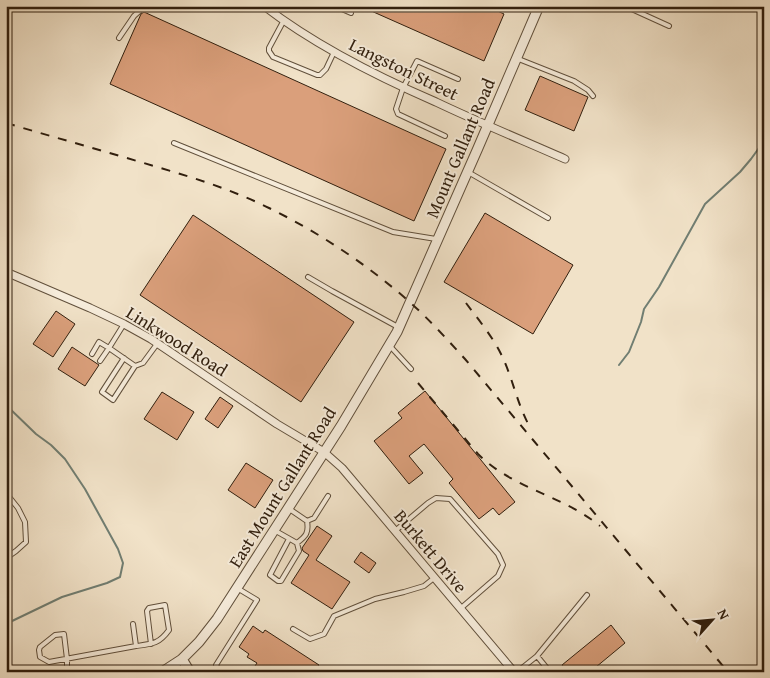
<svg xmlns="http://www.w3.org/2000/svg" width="770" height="678" viewBox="0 0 770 678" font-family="'Gentium Book Plus',serif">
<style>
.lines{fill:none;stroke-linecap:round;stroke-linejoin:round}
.stream{stroke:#717e72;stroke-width:2}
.building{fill:#da9f7b;stroke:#311f0e}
.service-casing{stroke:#61503c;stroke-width:6}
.minor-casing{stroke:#61503c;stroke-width:9}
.tertiary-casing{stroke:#61503c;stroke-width:11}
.service{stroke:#f6ecdb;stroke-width:4}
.minor{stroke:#f6ecdb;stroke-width:7}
.tertiary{stroke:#f6ecdb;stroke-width:9}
.rail{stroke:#311f0e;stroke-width:2;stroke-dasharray:9 9;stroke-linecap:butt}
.labels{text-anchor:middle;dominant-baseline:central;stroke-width:4;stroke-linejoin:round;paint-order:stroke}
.street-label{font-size:18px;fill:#311f0e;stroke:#f6ecdb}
</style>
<rect width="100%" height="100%" fill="#f1e2c8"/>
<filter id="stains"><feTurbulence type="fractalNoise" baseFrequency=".004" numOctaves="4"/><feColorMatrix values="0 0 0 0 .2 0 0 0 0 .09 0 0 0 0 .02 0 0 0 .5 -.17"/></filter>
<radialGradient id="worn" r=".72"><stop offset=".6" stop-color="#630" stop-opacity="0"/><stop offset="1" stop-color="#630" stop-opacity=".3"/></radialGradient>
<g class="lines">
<!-- stream -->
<path class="stream" d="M619,365L629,352L641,322L644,309L659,287L705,204L740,172L751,159L764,141
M6,405L36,434L51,445L65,459L85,489L118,549L123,563L120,577L107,583L62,597L10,622L6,625"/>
</g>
<!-- building -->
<path class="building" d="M360,6H487L504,14L484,61Z
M144,12L446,149L414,221L110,84L141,14Z
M540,76L588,97L574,131L525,110Z
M485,213L573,265L533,334L444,282Z
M193,215L354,322L301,402L140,295Z
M56,311L75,324L53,357L33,344Z
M72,347L99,365L85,386L58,369Z
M425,391L515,502L499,515L493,508L479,519L449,483L453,479L424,444L409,456L423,473L409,484L374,441L402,418L398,413Z
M162,392L194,412L177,440L144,419Z
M220,397L233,406L218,428L205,419Z
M246,463L273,480L255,508L228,490Z
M317,526L332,536L316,560L350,582L332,609L291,583L309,555L303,551L302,548Z
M361,552L376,563L369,573L354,562Z
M611,625L625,643L590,672H567L562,665Z
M253,626L263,633L265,630L319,665L314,672H251L257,663L247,657L249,654L239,647Z"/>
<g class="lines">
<!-- service casing -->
<g class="service-casing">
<path id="service" d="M335,6L351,13
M625,6L669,26
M284,20L269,48V51L273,57L317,75H320L326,69L334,52
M119,38L134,16L145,6
M516,58L574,81L588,90L593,96
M445,136L398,114L396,109L403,88L417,61L458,79
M174,143L393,232L436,239
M468,172L548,218
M308,277L332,291L398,327
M124,324L109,348L135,366L143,363L157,344
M389,345L411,369
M92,354L99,342L109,348L100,361
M124,358L102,392L113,400L135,366
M6,493L18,508L25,522L26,542L16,551L6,558
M307,521L314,518L328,496
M274,530L297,543C306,536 309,533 307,521L288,508
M395,531L428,503L436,498L450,499L498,554L503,565L498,576L460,609
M289,539L270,575L278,581H281L299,551L297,543
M293,629L310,639L324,634L334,616L375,599L404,592L424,586L434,578
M136,646C152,644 159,644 169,630L165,605L149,608L147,611L151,644
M537,656L587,595
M67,672V659L64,634L55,635L40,647L39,650L40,657L49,662L136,646L133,624
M220,672L216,665L257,600L237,588
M517,672L537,656L550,672"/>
</g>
<!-- minor casing -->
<g class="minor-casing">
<path id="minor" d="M264,6C316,46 376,76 436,102C478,122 522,140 565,159
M6,272L90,308L124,324L151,339L277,424L324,452L342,468L514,672"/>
</g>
<!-- tertiary casing -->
<g class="tertiary-casing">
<path id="tertiary" d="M182,659L190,672
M162,672L182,659L199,642L217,619L341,426L397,332L478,148L539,6"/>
</g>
<!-- service -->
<use href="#service" class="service"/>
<!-- minor -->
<use href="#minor" class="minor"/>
<!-- tertiary -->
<use href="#tertiary" class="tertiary"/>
<!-- rail -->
<path class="rail" d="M6,123C50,136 93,148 137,161C181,174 227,187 269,208C318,232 363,262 404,297C426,316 446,338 465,359L728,672
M466,303C478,319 492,336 501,354C513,378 517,405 531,429
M418,383L478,454C513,489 562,495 600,526"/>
</g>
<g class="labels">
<!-- street labels -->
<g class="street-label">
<text transform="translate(404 69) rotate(26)">Langston Street</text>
<text transform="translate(460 148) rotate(-67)">Mount Gallant Road</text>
<text transform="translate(177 341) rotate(32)">Linkwood Road</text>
<text transform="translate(282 487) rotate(-58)">East Mount Gallant Road</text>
<text transform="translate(431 551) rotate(50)">Burkett Drive</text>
</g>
</g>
<!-- margin -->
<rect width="770" height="678" fill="none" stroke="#f1e2c8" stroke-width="25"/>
<rect x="8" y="8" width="755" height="663" fill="none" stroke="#311f0e" stroke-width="2.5"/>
<rect x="12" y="12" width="745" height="653" fill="none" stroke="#311f0e"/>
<!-- north arrow -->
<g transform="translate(712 620) rotate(63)" stroke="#f6ecdb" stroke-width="4" paint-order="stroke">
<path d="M0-4L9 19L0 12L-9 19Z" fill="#311f0e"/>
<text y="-8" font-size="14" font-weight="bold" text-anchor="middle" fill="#311f0e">N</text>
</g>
<rect width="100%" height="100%" filter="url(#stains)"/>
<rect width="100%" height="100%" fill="url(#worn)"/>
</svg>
